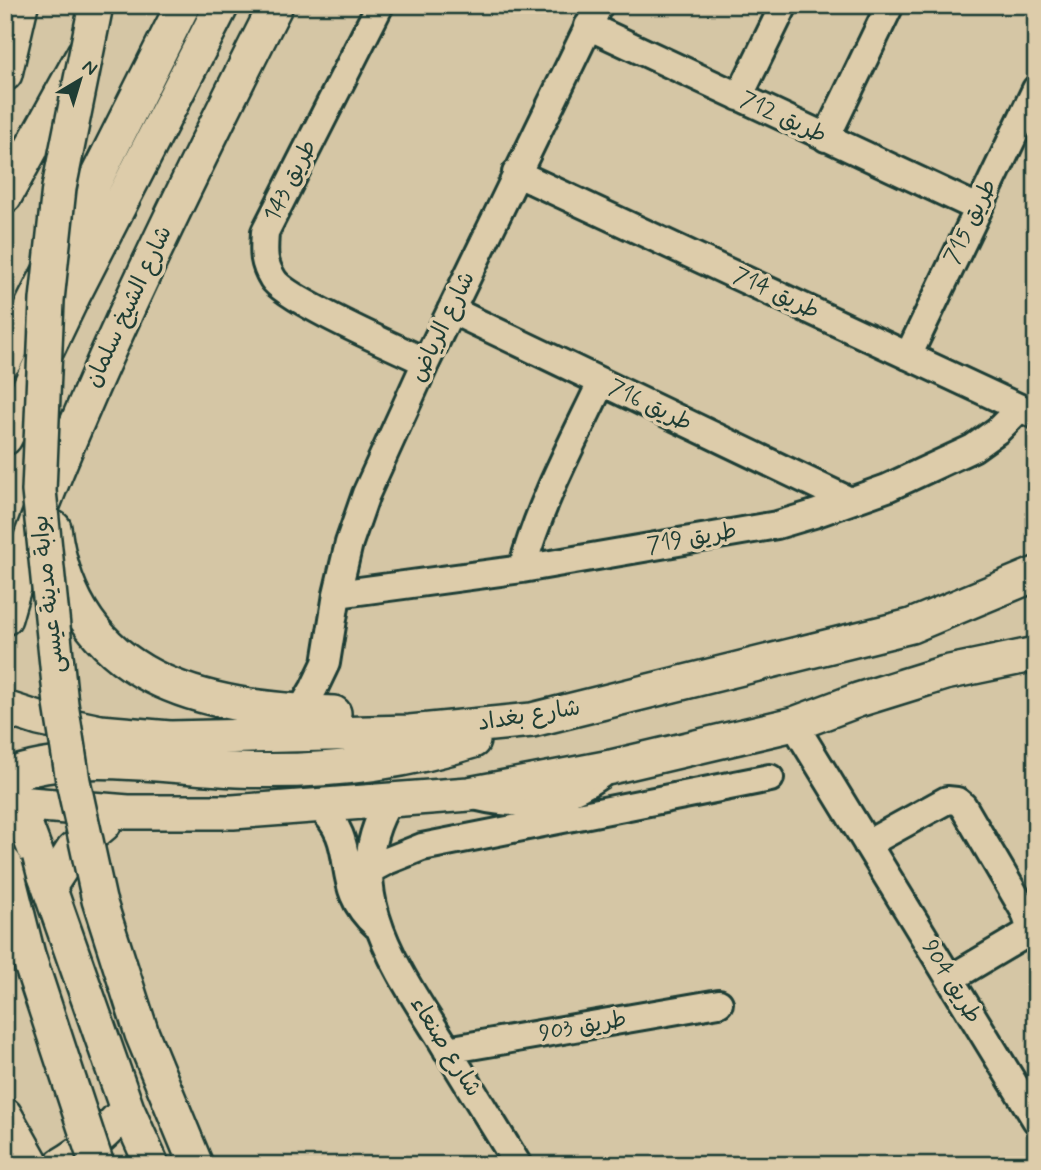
<svg xmlns="http://www.w3.org/2000/svg" width="1041" height="1170" viewBox="0 0 1041 1170" font-family="Mynerve,'Playpen Sans Arabic',sans-serif">
<style>
.lines{fill:none;stroke-linecap:round;stroke-linejoin:round}
.minor-casing{stroke:#1f3d34;stroke-width:32}
.major-casing{stroke:#1f3d34;stroke-width:38}
.minor{stroke:#dca;stroke-width:26}
.major{stroke:#dca;stroke-width:33}
.major-bridge-casing{stroke:#1f3d34;stroke-width:38;stroke-linecap:butt}
.major-bridge{stroke:#dca;stroke-width:33}
.labels{text-anchor:middle;dominant-baseline:central;stroke-width:7;stroke-linejoin:round;paint-order:stroke}
.street-label{font-size:23px;fill:#1f3d34;stroke:#dca}
</style>
<rect width="100%" height="100%" fill="#d5c6a5"/>
<filter id="ink" filterUnits="userSpaceOnUse"><feTurbulence type="fractalNoise" baseFrequency=".0143" numOctaves="2"/><feDisplacementMap in="SourceGraphic" scale="14" xChannelSelector="R" yChannelSelector="G"/><feConvolveMatrix kernelMatrix="1 2 1 2 8 2 1 2 1" color-interpolation-filters="sRGB"/></filter>
<g filter="url(#ink)">
<g class="lines">
<!-- minor casing -->
<g class="minor-casing">
<path id="minor" d="M380,5L265,232C264,251 262,261 273,279C286,300 397,348 426,362
M588,26L978,208
M739,97L784,5
M826,138L890,5
M516,173L1035,415
M451,310L850,501
M908,356L1036,89
M522,569C540,503 572,444 601,383
M337,594L522,569L777,525L814,514L887,488L973,448L998,430L1020,408
M300,712L314,688L326,663L337,594L349,543L366,494L426,362L599,5
M794,724L1036,1120
M478,797C522,808 563,801 600,775
M390,800C336,886 397,969 442,1041C467,1083 493,1124 518,1165
M318,806C363,844 330,885 376,925
M867,844L947,800L957,801L963,806L1025,912L1031,931
M370,870L387,861L422,847L770,778
M950,979L1036,928
M447,1050L719,1003"/>
</g>
<!-- major casing -->
<g class="major-casing">
<path id="major" d="M5,74L21,5
M5,196L84,53
M5,360L183,5
M5,438L73,296L222,5
M54,528C74,682 202,708 334,713
M5,618C28,535 62,457 96,379C152,252 213,129 276,5
M5,708L39,719L100,732L170,738L410,732L532,720L911,626L1036,574
M5,777C75,749 163,767 237,770C317,773 398,765 473,741
M10,784L49,887L127,1109L152,1165
M5,799L17,803L128,812H233L469,794L611,767L794,724L858,700L945,673L1036,654
M49,887L73,850L104,824
M5,1115L33,1165
M61,1165C87,1150 108,1131 127,1109"/>
</g>
<!-- minor -->
<use href="#minor" class="minor"/>
<!-- major -->
<use href="#major" class="major"/>
<!-- major-bridge casing -->
<g class="major-bridge-casing">
<path id="major-bridge" d="M96,5L59,188L47,300L39,491L61,704L73,781L99,900L142,1034L196,1165
M5,864L28,955L97,1165"/>
</g>
<!-- major-bridge -->
<use href="#major-bridge" class="major-bridge"/>
</g>
</g>
<g class="labels">
<!-- street labels -->
<g class="street-label">
<text transform="translate(783 118) rotate(25)">طريق 712</text>
<text transform="translate(291 181) rotate(-63)">طريق 143</text>
<text transform="translate(971 222) rotate(-64)">طريق 715</text>
<text transform="translate(776 294) rotate(25)">طريق 714</text>
<text transform="translate(129 307) rotate(-65)">شارع الشيخ سلمان</text>
<text transform="translate(443 327) rotate(-64)">شارع الرياض</text>
<text transform="translate(650 406) rotate(26)">طريق 716</text>
<text transform="translate(692 539) rotate(-10)">طريق 719</text>
<text transform="translate(49 594) rotate(-96)">بوابة مدينة عيسى</text>
<text transform="translate(529 716) rotate(-9)">شارع بغداد</text>
<text transform="translate(951 982) rotate(59)">طريق 904</text>
<text transform="translate(583 1027) rotate(-10)">طريق 903</text>
<text transform="translate(445 1047) rotate(58)">شارع صنعاء</text>
</g>
</g>
<!-- margin -->
<rect width="1041" height="1170" fill="none" stroke="#dca" stroke-width="28"/>
<rect x="14" y="14" width="1013" height="1142" fill="none" stroke="#1f3d34" stroke-width="2.5" filter="url(#ink)"/>
<!-- north arrow -->
<g transform="translate(80 80) rotate(38)" stroke="#ddccaa" stroke-width="5" paint-order="stroke">
<path d="M0-5L12 26L0 18L-12 26Z" fill="#1f3d34"/>
<text y="-10" font-size="19" font-weight="bold" text-anchor="middle" fill="#1f3d34">N</text>
</g>
</svg>
